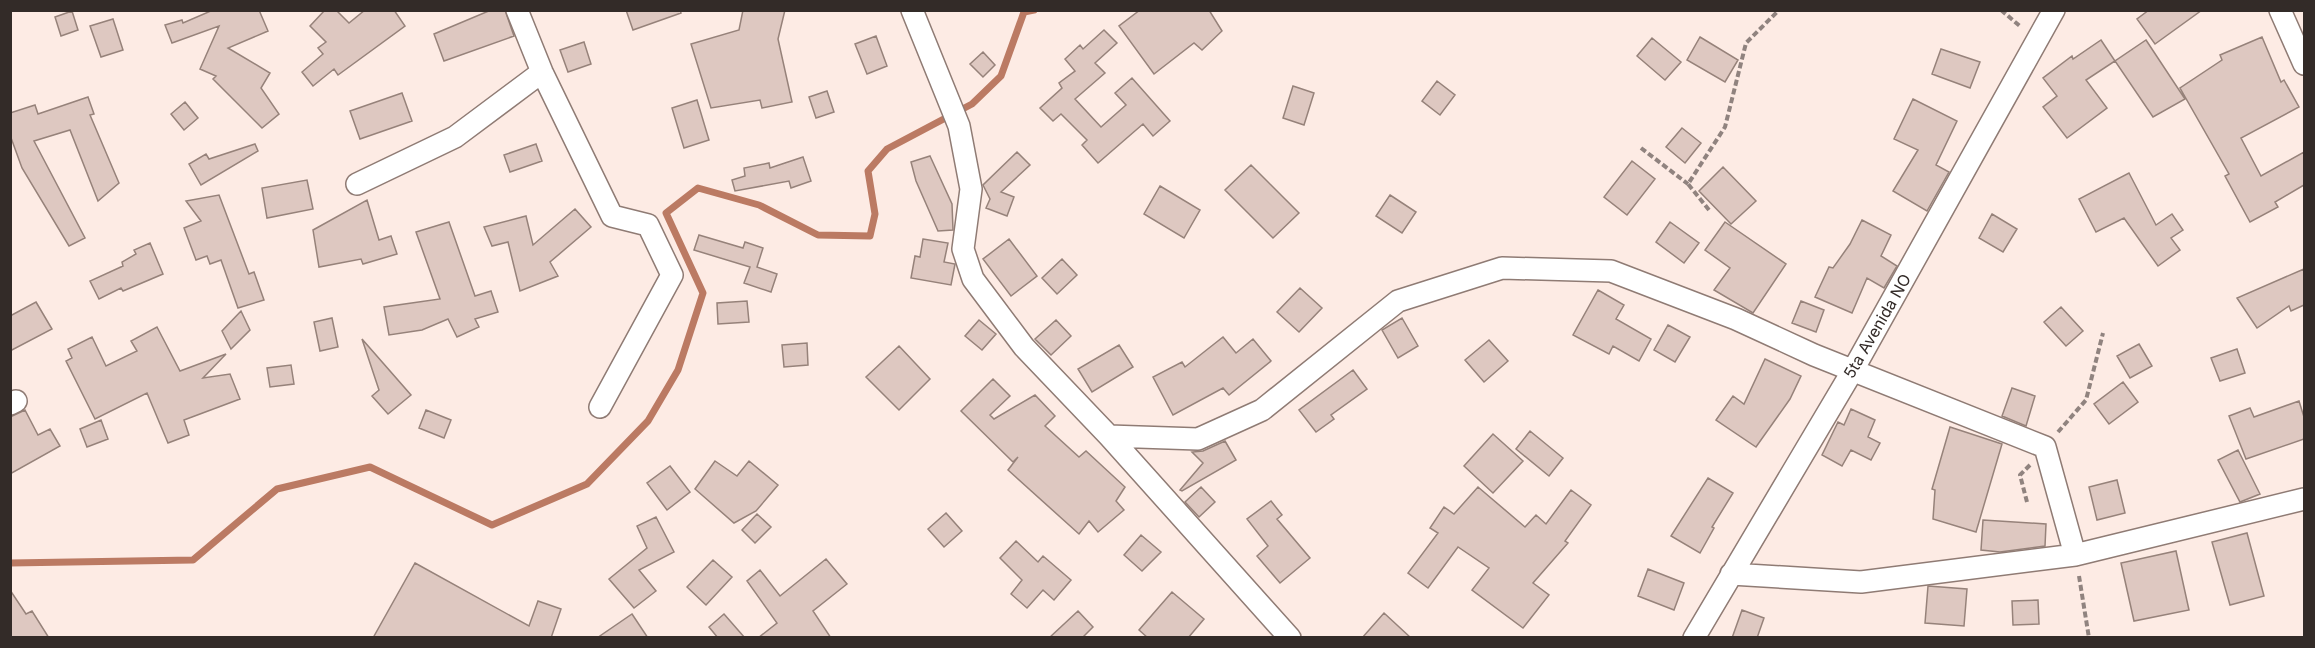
<svg xmlns="http://www.w3.org/2000/svg" width="2315" height="648" viewBox="0 0 2315 648" font-family="Inter,sans-serif">
<style>
.lines{fill:none;stroke-linecap:round;stroke-linejoin:round}
.stream{stroke:#bb7a63;stroke-width:7}
.building{fill:#dec8c1;stroke:#96827a;stroke-width:1.5}
.minor-casing{stroke:#8f7b74;stroke-width:24}
.path{stroke:#90837f;stroke-width:4;stroke-dasharray:6 3;stroke-linecap:butt}
.minor{stroke:#fff;stroke-width:21}
.labels{text-anchor:middle;dominant-baseline:central;stroke-width:6;stroke-linejoin:round;paint-order:stroke}
.street-label{font-size:16px;fill:#332b28;stroke:#fff}
</style>
<rect width="100%" height="100%" fill="#fdebe4"/>
<g class="lines">
<!-- stream -->
<path class="stream" d="M10,563L193,560L277,489L370,467L492,525L587,484L648,421L678,370L703,293L666,213L698,188L759,205L818,235L870,236L875,214L868,171L887,149L972,104L1001,76L1024,12L1034,10"/>
</g>
<!-- building -->
<path class="building" d="M213,10H259L268,31L228,48L270,73L261,88L279,114L262,128L213,79L216,76L200,69L219,26L172,43L165,25L182,20L183,23Z
M325,10H336L349,23L365,10H394L405,26L338,75L334,69L313,86L302,72L323,54L318,48L326,42L310,26Z
M491,10H505L514,36L444,61L434,34Z
M626,10H680L681,13L633,30Z
M743,10H785L778,39L792,102L762,108L760,100L711,108L691,44L739,30Z
M1140,10H1209L1222,31L1202,50L1194,43L1154,74L1119,26Z
M2149,10H2202L2155,44L2137,19Z
M72,11L78,30L61,36L55,17Z
M113,19L123,50L101,57L90,26Z
M1104,30L1117,43L1095,63L1105,73L1075,99L1101,127L1126,105L1115,93L1132,78L1170,121L1153,136L1143,124L1098,163L1082,145L1087,140L1061,114L1053,121L1040,108L1062,88L1059,83L1075,71L1065,59L1080,45L1083,49Z
M876,36L887,66L867,74L855,44Z
M1700,37L1738,60L1725,82L1687,60Z
M2262,37L2281,82L2284,80L2299,107L2241,138L2261,176L2304,152V185L2275,202L2278,207L2250,222L2225,176L2229,174L2180,88L2222,60L2220,55Z
M1652,38L1681,62L1665,80L1637,56Z
M2101,40L2115,61L2086,80L2107,108L2067,138L2043,107L2057,96L2043,78L2072,56L2073,59Z
M2146,40L2185,99L2153,117L2115,61Z
M584,42L591,64L568,72L560,50Z
M1941,49L1980,62L1970,88L1932,74Z
M983,52L995,65L983,77L970,64Z
M1437,81L1455,95L1440,115L1422,101Z
M1293,86L1314,93L1304,125L1283,118Z
M827,91L834,112L816,118L809,97Z
M402,93L412,121L360,139L350,111Z
M88,97L94,114L90,115L119,183L98,201L70,130L34,141L85,238L69,246L22,168L10,135V113L35,105L38,114Z
M1913,99L1957,121L1936,165L1949,172L1927,211L1893,191L1918,150L1894,139Z
M697,100L709,140L684,148L672,108Z
M185,102L198,118L184,130L171,114Z
M1682,128L1701,143L1685,163L1666,147Z
M255,144L258,151L201,185L189,164L206,154L209,159Z
M536,144L542,161L510,172L504,155Z
M1017,152L1030,165L1001,192L1014,197L1007,216L986,208L990,199L983,185Z
M930,156L952,204L953,230L938,231L916,181L911,162Z
M803,157L811,181L791,188L789,181L735,191L732,180L745,176L744,168L769,163L770,168Z
M1632,161L1655,179L1627,215L1604,197Z
M1251,165L1299,213L1273,238L1225,190Z
M1723,167L1756,201L1731,224L1699,191Z
M2129,173L2156,225L2172,214L2183,230L2171,238L2180,250L2158,266L2124,218L2096,232L2079,199Z
M307,180L313,209L267,218L262,188Z
M1160,186L1200,210L1184,238L1144,214Z
M219,195L249,274L254,272L264,300L238,308L221,260L210,264L207,256L196,260L184,228L201,221L186,201Z
M1390,195L1416,212L1402,233L1376,216Z
M367,200L379,240L391,236L397,254L363,264L361,259L319,267L313,230Z
M575,209L591,227L550,262L558,276L520,291L508,242L492,246L484,227L526,216L533,245Z
M1992,214L2017,229L2003,252L1979,238Z
M1862,220L1891,235L1881,256L1897,266L1884,288L1867,278L1852,313L1815,297L1829,267L1833,268L1850,244Z
M449,222L475,296L491,291L498,312L475,319L479,327L457,337L448,319L422,330L389,335L384,307L440,299L416,232Z
M1670,222L1699,243L1684,263L1656,242Z
M1725,222L1786,264L1753,313L1714,290L1730,268L1705,250Z
M699,235L743,248L745,242L763,248L757,267L777,274L771,292L744,283L750,267L694,250Z
M923,239L948,243L944,262L955,264L951,285L911,278L915,256L920,257Z
M1009,239L1037,276L1011,296L983,259Z
M150,243L163,274L123,291L121,288L99,299L90,281L123,266L122,262L136,254L134,250Z
M1062,259L1077,275L1057,294L1042,278Z
M2304,269V305L2291,311L2289,306L2257,328L2237,298Z
M1300,288L1322,308L1299,332L1277,312Z
M1598,290L1624,305L1616,319L1651,339L1639,361L1613,346L1609,354L1573,335Z
M747,301L749,322L718,324L717,303Z
M1801,301L1824,310L1816,332L1792,323Z
M36,302L52,329L10,351V316Z
M2061,307L2083,331L2066,346L2044,322Z
M241,311L250,330L231,349L222,331Z
M332,318L338,347L320,351L314,322Z
M1402,318L1418,346L1398,358L1382,330Z
M979,320L996,334L982,350L965,336Z
M1056,320L1071,336L1051,355L1035,339Z
M1668,325L1690,337L1675,362L1654,350Z
M157,327L180,371L226,354L203,378L230,374L240,399L184,420L189,435L168,443L147,393L95,419L66,361L72,358L68,349L92,337L106,366L137,351L131,341Z
M1223,337L1236,353L1253,339L1271,361L1229,395L1223,388L1173,415L1153,377L1182,362L1185,367Z
M362,339L411,395L388,414L372,396L379,390Z
M1489,340L1508,361L1484,382L1465,360Z
M807,343L808,365L784,367L782,345Z
M2139,344L2152,366L2130,378L2117,356Z
M1119,345L1133,367L1092,392L1078,369Z
M899,346L930,379L899,410L866,377Z
M2237,349L2245,373L2220,381L2211,358Z
M1765,359L1801,376L1790,399L1756,447L1716,420L1733,396L1744,404Z
M291,365L294,384L270,387L267,368Z
M1353,370L1367,389L1331,415L1334,419L1316,432L1299,410Z
M993,379L1010,396L990,415L994,419L1035,395L1055,416L1045,426L1079,457L1086,451L1125,487L1116,501L1124,510L1098,532L1089,521L1079,534L1008,470L1018,457L1013,462L961,411Z
M2123,382L2138,402L2109,424L2094,404Z
M2012,388L2035,396L2026,426L2002,416Z
M2299,401L2304,417V439L2246,459L2229,416L2250,408L2254,417Z
M1851,409L1875,420L1868,437L1880,443L1871,460L1851,450L1842,466L1822,455L1838,422L1844,425Z
M25,410L38,435L50,429L60,446L10,474V417Z
M426,410L451,420L444,438L419,428Z
M101,420L108,439L87,447L80,429Z
M1950,427L2002,444L1976,532L1933,519L1935,490L1932,489Z
M1530,431L1563,458L1549,476L1516,449Z
M1493,434L1523,461L1493,493L1464,466Z
M1225,441L1236,460L1182,491L1180,490L1203,463L1192,452L1203,451Z
M2238,450L2260,494L2240,502L2218,460Z
M715,461L737,476L749,461L778,485L756,511L734,523L695,489Z
M670,466L690,492L667,510L647,483Z
M1708,478L1733,493L1712,527L1714,528L1700,553L1671,536Z
M2117,480L2125,513L2097,520L2089,487Z
M1201,487L1215,502L1199,517L1185,502Z
M1478,487L1525,527L1536,515L1546,524L1571,490L1591,505L1565,541L1568,543L1533,583L1549,595L1523,628L1472,590L1489,568L1458,547L1428,588L1408,573L1438,533L1430,528L1444,507L1454,514Z
M1271,501L1282,515L1277,519L1310,558L1280,583L1257,556L1268,546L1247,519Z
M946,513L962,531L944,547L928,529Z
M757,514L771,527L755,543L742,530Z
M656,517L674,552L639,570L656,591L634,608L609,579L647,548L637,526Z
M1983,520L2046,524L2045,546L2000,552L1981,550Z
M2247,533L2264,596L2230,605L2212,542Z
M1141,535L1161,552L1142,571L1124,555Z
M1016,541L1038,562L1043,556L1071,580L1054,600L1043,590L1027,608L1011,594L1022,580L1000,558Z
M2176,551L2189,610L2134,621L2121,563Z
M826,559L847,584L813,611L831,638H758L777,623L747,581L760,570L780,596Z
M713,560L732,577L706,605L687,587Z
M415,563L529,626L538,601L561,609L551,638H373Z
M1648,569L1684,583L1674,610L1638,596Z
M1928,586L1967,589L1964,626L1925,623Z
M10,590L26,614L32,611L49,638H10Z
M1172,592L1204,619L1188,638H1148L1139,630Z
M2038,600L2039,624L2013,625L2012,601Z
M1742,610L1764,618L1757,638H1732Z
M1078,611L1093,627L1082,638H1049Z
M1384,613L1411,638H1362Z
M632,614L648,638H597Z
M724,614L745,638H718L709,627Z"/>
<g class="lines">
<!-- minor casing -->
<g class="minor-casing">
<path id="minor" d="M517,10L542,72L612,216L648,225L672,275L600,407
M912,10L959,126L971,189L963,249L973,279L1024,347L1109,436L1290,638
M2280,10L2304,64
M357,184L455,137L542,72
M10,404L16,401
M1109,436L1198,439L1262,410L1398,301L1502,268L1611,271L1736,319L1814,355L2045,447L2075,555
M1731,574L1861,582L2075,555L2304,499
M1694,638L1853,370L2054,10"/>
</g>
<!-- path -->
<path class="path" d="M2001,10L2021,27
M1641,148L1688,184
M1709,210L1688,184L1725,127L1746,43L1779,10
M2058,432L2086,400L2103,333
M2027,502L2020,475L2030,465
M2079,576L2089,638"/>
<!-- minor -->
<use href="#minor" class="minor"/>
</g>
<g class="labels">
<!-- street labels -->
<g class="street-label">
<text transform="translate(1877 326) rotate(-60)">5ta Avenida NO</text>
</g>
</g>
<!-- border -->
<rect width="2315" height="648" fill="none" stroke="#332b28" stroke-width="24"/>
</svg>
